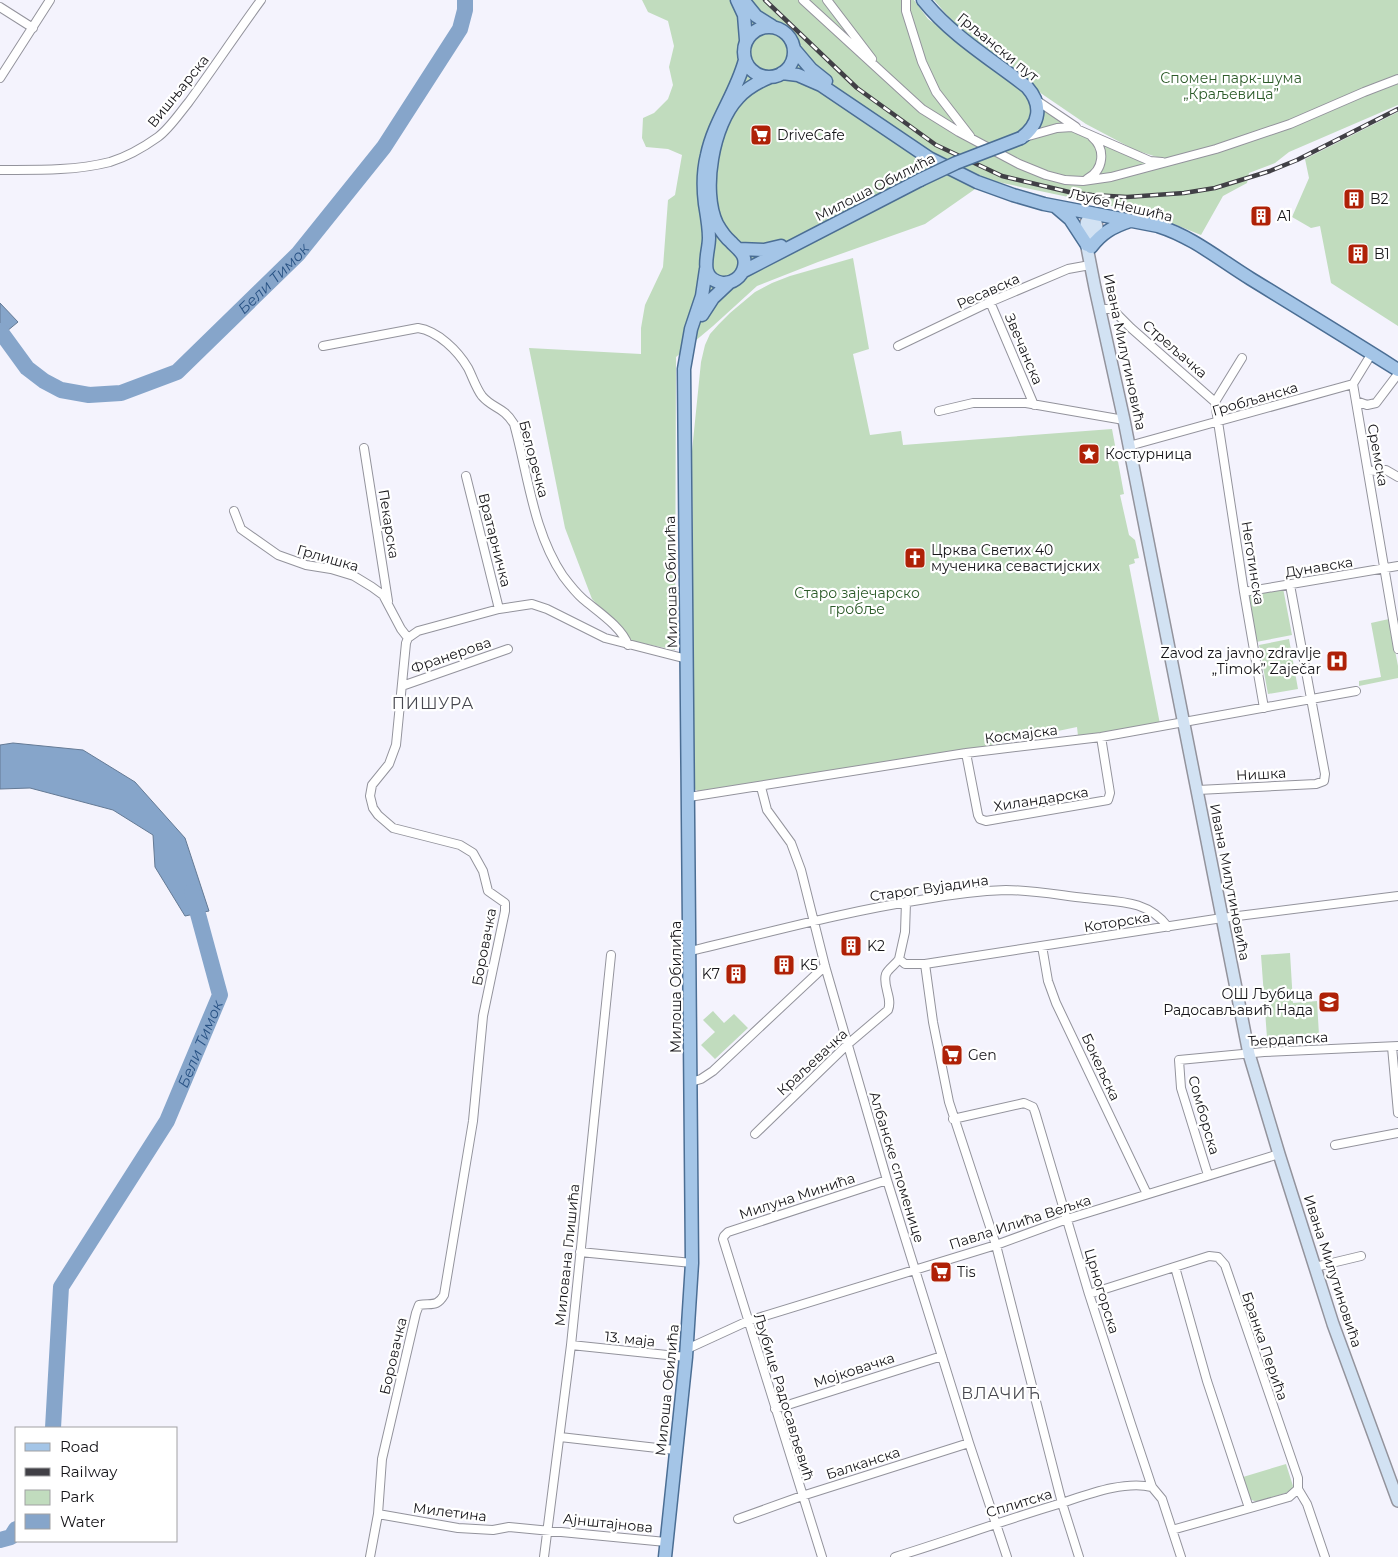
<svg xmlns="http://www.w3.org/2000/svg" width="1398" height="1557" viewBox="0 0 1398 1557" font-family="Montserrat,sans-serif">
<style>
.green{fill:#c1dcbe}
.water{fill:#86a5ca;stroke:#647a95}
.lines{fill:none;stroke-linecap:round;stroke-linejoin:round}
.river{stroke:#86a5ca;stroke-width:16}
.street-casing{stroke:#93939c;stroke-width:10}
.secondary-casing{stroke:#93939c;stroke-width:14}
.primary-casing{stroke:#4b6e94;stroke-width:15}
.street{stroke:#fff;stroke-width:8}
.secondary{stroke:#d2e2f3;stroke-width:11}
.primary{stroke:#a4c5e7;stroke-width:12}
.rail-casing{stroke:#414046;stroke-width:4.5}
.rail{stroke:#fff;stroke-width:2.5;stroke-dasharray:8;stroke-linecap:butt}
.primary-bridge-casing{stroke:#4b6e94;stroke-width:15;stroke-linecap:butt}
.primary-bridge{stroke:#a4c5e7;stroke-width:12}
.labels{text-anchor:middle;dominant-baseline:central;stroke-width:4.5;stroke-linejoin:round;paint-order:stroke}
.street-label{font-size:14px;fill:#151418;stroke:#fff}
.park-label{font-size:14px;fill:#2c5b29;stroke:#fff}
.poi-label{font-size:14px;fill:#151418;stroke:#fff;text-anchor:start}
.water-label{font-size:15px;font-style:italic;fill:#295385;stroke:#fff}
.quarter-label{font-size:16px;letter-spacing:1px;fill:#47474f;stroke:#fff}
</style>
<rect width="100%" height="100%" fill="#f4f3fd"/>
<!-- green -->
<path class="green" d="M642,0H914L928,19L1109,148L1160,158L1135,150L1086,124L1042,94L952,21L934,0H1398V105L1289,152L1275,163L1249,173L1247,183L1223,196L1201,235L1149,214L988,180L925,224L818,262L757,286L713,326L676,357L675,650L632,641L592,599L565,528L529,348L641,354V328L645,305L663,267L668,200L675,195L682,155L668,149L646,147L642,138L643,118L654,113L668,99L673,85L669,67L674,46L668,21L648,12Z
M1398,112V326L1331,283L1320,226L1311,228L1292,217L1309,178L1305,159Z
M853,258L869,349L853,354L870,435L901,431L903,445L1112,429L1124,494L1120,495L1129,535L1135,540L1139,558L1134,559L1135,563L1129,565L1160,724L1078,736L1077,727L981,747L698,791L694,789L692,451L701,362L705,345L710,334L719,324L730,313L755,292L772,283L790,276Z
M1283,588L1292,635L1256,642L1248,594Z
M1389,619L1398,666V678L1359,686V681L1381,677L1371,623Z
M1289,639L1298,689L1268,694L1259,645Z
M1290,953L1293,1003L1317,1001L1319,1035L1267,1038L1261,955Z
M713,1011L724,1023L734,1014L748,1028L715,1059L701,1045L715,1032L703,1020Z
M1286,1464L1293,1486L1292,1491L1257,1502L1249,1499L1243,1477Z"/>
<!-- water -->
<path class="water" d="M0,303L18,322L1,336L0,335Z
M13,743L83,750L135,782L185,838L209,911L185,916L155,867L153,835L113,810L30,788L0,789V745Z"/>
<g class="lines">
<!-- river -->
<g class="river">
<path id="s1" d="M0,331L27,368L44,381L61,390L89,395L121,393L177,372L298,254L384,147L460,29L465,10V0"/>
<path id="s2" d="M53,1428L61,1287L167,1121L220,995L192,892"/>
<path d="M0,1540L11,1537L16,1529"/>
</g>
<!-- street casing -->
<g class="street-casing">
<path id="street" d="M803,0L922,109L959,132L1019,164L1046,175L1065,180L1083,181L1111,177L1216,149L1290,124L1364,92L1398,79
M827,0L872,59
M906,0V11L922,62L936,92L970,136
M0,7L33,28
M0,78L50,0
M1036,100L1076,127
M1025,137L1057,128L1072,127L1150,161L1162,162
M0,170C37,170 74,171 110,162C126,157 144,147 158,137C169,129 179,114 188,103C213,69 236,34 261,0
M1087,179C1104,170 1106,149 1092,137
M990,302L1034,405
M1099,309H1111L1115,312L1131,328L1215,402L1244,592L1264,708
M323,346L418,328C438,331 458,351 468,368C473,378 476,388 482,396C493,409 503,406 514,424C528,474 533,532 563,576C569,584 575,592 583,599C597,611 622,627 628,645
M898,346L990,302L1068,269L1090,265
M1353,384L1398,649
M1356,401L1367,405L1376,403L1398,374
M1215,402L1242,358
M939,411L973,403H1026L1124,420
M1129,446L1353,384L1372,353
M364,448L388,601
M1368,471L1386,470L1398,477
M466,476L499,609
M234,511L241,529L278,555L306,565L331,569L354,576L372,587L383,595L401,629L408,638
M1244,592L1398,566
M402,686L508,649
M966,753L978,815L980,819L986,821L1108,800L1110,793L1101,737
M761,787L767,810L791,843L801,870L825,966L887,1180L969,1443L1007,1557
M1198,790L1316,784L1324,781L1325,774L1290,585
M689,797L966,753L1101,737L1356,691
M906,902L905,932L899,959L905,964H925L1222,918L1398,896
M1042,946L1048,981L1056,1003L1147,1194
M690,951C767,933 842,912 920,900C948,895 977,891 1006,890C1032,890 1059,895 1085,898C1117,902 1147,899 1168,927
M925,964L933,1022L949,1102L996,1245L1062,1503L1079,1557
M1392,1047L1398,1113
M691,1082L701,1079L713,1071L825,966
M953,1119L1024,1103L1033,1107L1035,1112L1089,1294L1131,1424L1152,1487L1162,1499L1181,1557
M755,1134L848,1044L888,1010C893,998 882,986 886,974C888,969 896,964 899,959
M1335,1145L1398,1133
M1208,1175L1181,1088L1179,1060L1264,1052L1398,1046
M580,1252L692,1263
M1175,1267L1207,1381L1249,1508
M1315,1267L1361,1256
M1089,1294L1209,1256L1218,1257L1225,1265L1298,1478V1489L1289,1497L1172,1530
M571,1345L686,1357
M687,1349L748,1321L996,1245L1067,1219L1279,1154
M775,1409L942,1356
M560,1437L675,1450
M1298,1489L1307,1504L1325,1557
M378,1514L458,1528L493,1530L509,1527L666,1542
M738,1519L802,1496L969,1443
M370,1557L378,1514L382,1459L416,1313L419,1305C432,1303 437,1307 444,1295L473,1121L483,1016L505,911V903L488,891L483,871L473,853L460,845L393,828L378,815L373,808L370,796L372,785L389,764L396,745L406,643L408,638L418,631L499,609L532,604L547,609L605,638L687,659
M544,1557L571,1345L611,955
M822,1557L723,1239L724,1236L728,1232L887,1180
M895,1557C947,1541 999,1522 1052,1506C1082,1497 1121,1480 1152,1487"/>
</g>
<!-- secondary casing -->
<g class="secondary-casing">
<path id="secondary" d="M1091,213L1086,223L1085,237L1095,288L1124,420L1249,1054L1279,1154L1333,1324L1398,1501
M1091,247L1097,227L1094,214"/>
</g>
<!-- primary casing -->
<g class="primary-casing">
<path id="primary" d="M737,0L744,15L746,40
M743,0L756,16L772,26
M923,0C952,36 991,59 1027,87C1043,105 1040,124 1021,138
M744 52a25 25 0 1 1 50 0a25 25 0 1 1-50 0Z
M794,49L811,69L826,81
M745,60C736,94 714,121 707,155C703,171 703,188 705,204C707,216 709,227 709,238C709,254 697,278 722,283C732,284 742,277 744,267C747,254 738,250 731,242C725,237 721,231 717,224C701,191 713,124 738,98C747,88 758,82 770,77
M782,73L798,75L821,85L929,158L977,182L1013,195L1044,204L1158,226C1193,237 1220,260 1251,279C1300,309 1349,339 1398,370
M1056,207L1070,219L1087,245
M1091,247C1102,233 1112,227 1130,221
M739,249L764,250L781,246
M742,272L920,180
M702,315L713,298L730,282
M665,1557L686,1357L692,1263L684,369L691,329L702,296L706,269"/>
</g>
<!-- street -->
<use href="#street" class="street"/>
<!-- secondary -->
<use href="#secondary" class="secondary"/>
<!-- primary -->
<use href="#primary" class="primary"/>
<!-- rail casing -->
<g class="rail-casing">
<path id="rail" d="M765,0L857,88L936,145L1002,176L1069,192L1092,195L1127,197L1184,193L1215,188L1270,171L1297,160L1398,109"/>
</g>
<!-- rail -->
<use href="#rail" class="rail"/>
<!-- primary-bridge casing -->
<g class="primary-bridge-casing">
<path id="primary-bridge" d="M920,180L956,163L1021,138"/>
</g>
<!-- primary-bridge -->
<use href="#primary-bridge" class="primary-bridge"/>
</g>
<!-- icons -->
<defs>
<g id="supermarket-square" transform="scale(1.125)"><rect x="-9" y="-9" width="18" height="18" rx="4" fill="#af2107" stroke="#fff"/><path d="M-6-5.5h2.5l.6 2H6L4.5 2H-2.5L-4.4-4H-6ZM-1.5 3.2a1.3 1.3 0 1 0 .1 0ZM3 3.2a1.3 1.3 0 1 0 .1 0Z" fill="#fff"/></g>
<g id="building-square" transform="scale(1.125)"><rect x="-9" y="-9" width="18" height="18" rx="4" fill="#af2107" stroke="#fff"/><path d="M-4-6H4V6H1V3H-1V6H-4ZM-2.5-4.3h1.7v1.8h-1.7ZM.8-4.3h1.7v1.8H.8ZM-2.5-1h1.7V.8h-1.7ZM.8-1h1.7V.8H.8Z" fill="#fff"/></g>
<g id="sight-square" transform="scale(1.125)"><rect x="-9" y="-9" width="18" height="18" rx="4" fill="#af2107" stroke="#fff"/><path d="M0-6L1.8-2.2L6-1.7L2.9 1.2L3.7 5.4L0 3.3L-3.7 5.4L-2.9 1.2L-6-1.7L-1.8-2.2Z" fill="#fff"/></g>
<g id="church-square" transform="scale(1.125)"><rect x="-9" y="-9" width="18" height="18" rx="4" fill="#af2107" stroke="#fff"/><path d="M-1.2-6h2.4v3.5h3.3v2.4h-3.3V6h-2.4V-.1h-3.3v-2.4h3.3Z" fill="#fff"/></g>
<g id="hospital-square" transform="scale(1.125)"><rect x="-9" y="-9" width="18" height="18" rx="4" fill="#af2107" stroke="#fff"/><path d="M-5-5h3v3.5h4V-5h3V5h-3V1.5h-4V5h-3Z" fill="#fff"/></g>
<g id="school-square" transform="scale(1.125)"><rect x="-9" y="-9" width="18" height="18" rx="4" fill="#af2107" stroke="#fff"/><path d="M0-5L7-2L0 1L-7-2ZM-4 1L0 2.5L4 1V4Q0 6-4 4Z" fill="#fff"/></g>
</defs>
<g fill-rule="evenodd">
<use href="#supermarket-square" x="761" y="135"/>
<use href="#building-square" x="1354" y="199"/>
<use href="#building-square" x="1261" y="216"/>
<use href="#building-square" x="1358" y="254"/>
<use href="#sight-square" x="1089" y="454"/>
<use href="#church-square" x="915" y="558"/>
<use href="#hospital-square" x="1337" y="661"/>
<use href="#building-square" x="851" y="946"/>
<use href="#building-square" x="784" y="965"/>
<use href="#building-square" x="736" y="974"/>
<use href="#school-square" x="1329" y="1002"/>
<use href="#supermarket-square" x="952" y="1055"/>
<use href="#supermarket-square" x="941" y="1272"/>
</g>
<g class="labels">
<!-- street labels -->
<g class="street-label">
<text transform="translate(998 47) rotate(39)">Грљански пут</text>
<text transform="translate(178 91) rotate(-51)">Вишњарска</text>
<text transform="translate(875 187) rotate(-27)">Милоша Обилића</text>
<text transform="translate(1121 205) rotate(13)">Љубе Нешића</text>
<text transform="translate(988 291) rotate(-24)">Ресавска</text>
<text transform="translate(1024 349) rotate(67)">Звечанска</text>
<text transform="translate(1175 349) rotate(41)">Стрељачка</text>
<text transform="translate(1125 352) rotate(78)">Ивана Милутиновића</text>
<text transform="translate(1255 399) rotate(-16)">Гробљанска</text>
<text transform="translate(1378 455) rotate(80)">Сремска</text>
<text transform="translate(534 459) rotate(75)">Белоречка</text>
<text transform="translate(389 524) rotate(81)">Пекарска</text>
<text transform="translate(495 540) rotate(76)">Вратарничка</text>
<text transform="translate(328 558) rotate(16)">Грлишка</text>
<text transform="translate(1253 563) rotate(81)">Неготинска</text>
<text transform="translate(1319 567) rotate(-9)">Дунавска</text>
<text transform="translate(671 582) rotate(-91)">Милоша Обилића</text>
<text transform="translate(451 655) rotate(-19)">Франерова</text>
<text transform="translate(1021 734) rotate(-7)">Космајска</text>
<text transform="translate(1261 774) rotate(-3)">Нишка</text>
<text transform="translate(1041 799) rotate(-9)">Хиландарска</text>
<text transform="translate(1230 882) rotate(79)">Ивана Милутиновића</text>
<text transform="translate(929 888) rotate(-8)">Старог Вујадина</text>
<text transform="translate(1117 922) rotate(-9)">Которска</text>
<text transform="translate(484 947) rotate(-79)">Боровачка</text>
<text transform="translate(676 987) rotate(-90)">Милоша Обилића</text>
<text transform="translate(1288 1039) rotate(-3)">Ђердапска</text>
<text transform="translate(812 1062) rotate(-43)">Краљевачка</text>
<text transform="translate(1101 1067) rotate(65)">Бокељска</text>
<text transform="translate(1204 1115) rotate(74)">Сомборска</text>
<text transform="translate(897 1167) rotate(73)">Албанске споменице</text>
<text transform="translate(797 1196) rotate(-18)">Милуна Минића</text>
<text transform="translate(1020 1222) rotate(-18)">Павла Илића Вељка</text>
<text transform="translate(567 1255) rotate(-84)">Милована Глишића</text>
<text transform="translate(1333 1271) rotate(72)">Ивана Милутиновића</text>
<text transform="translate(1102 1291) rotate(73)">Црногорска</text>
<text transform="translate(630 1339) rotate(6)">13. маја</text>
<text transform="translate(1265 1346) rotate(71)">Бранка Перића</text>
<text transform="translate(393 1356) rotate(-77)">Боровачка</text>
<text transform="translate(854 1370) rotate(-18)">Мојковачка</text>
<text transform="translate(667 1390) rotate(-84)">Милоша Обилића</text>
<text transform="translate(784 1397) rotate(73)">Љубице Радосављевић</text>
<text transform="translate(863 1463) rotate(-18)">Балканска</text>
<text transform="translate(1019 1503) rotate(-17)">Сплитска</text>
<text transform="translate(450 1512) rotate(7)">Милетина</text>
<text transform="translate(608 1523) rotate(6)">Ајнштајнова</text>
</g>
<!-- park labels -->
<g class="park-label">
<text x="1231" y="78">Спомен парк-шума<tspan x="1231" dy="16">„Краљевица”</tspan></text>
<text x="857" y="593">Старо зајечарско<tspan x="857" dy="16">гробље</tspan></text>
</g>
<!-- poi labels -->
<g class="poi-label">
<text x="777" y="135">DriveCafe</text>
<text x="1370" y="199">B2</text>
<text x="1277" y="216">A1</text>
<text x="1374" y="254">B1</text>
<text x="1105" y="454">Костурница</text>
<text x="931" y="550">Црква Светих 40<tspan x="931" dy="16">мученика севастијских</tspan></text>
<text x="1321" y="653" text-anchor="end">Zavod za javno zdravlje<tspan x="1321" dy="16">„Timok” Zaječar</tspan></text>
<text x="867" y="946">K2</text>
<text x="800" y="965">K5</text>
<text x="720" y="974" text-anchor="end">K7</text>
<text x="1313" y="994" text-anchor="end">ОШ Љубица<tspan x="1313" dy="16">Радосављавић Нада</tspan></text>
<text x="968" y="1055">Gen</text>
<text x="957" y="1272">Tis</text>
</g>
<!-- water labels -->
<g class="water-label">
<text stroke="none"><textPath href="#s1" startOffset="341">Бели Тимок</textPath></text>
<text stroke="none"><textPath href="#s2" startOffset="422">Бели Тимок</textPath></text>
</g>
<!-- quarter labels -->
<g class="quarter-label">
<text x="433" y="703">ПИШУРА</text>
<text x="1001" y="1393">ВЛАЧИЋ</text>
</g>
</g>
<!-- legend -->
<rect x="15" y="1427" width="162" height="115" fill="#ffffff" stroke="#a1a1a3"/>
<rect x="25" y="1443" width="25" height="8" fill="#a4c5e7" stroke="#a1a1a3"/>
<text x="60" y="1452" font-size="15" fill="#151418">Road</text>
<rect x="25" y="1468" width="25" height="8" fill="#414046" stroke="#a1a1a3"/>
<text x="60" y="1477" font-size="15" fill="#151418">Railway</text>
<rect x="25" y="1490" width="25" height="15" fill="#c1dcbe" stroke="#a1a1a3"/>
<text x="60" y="1502" font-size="15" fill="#151418">Park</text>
<rect x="25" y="1514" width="25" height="15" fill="#86a5ca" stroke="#a1a1a3"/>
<text x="60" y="1527" font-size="15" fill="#151418">Water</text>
</svg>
